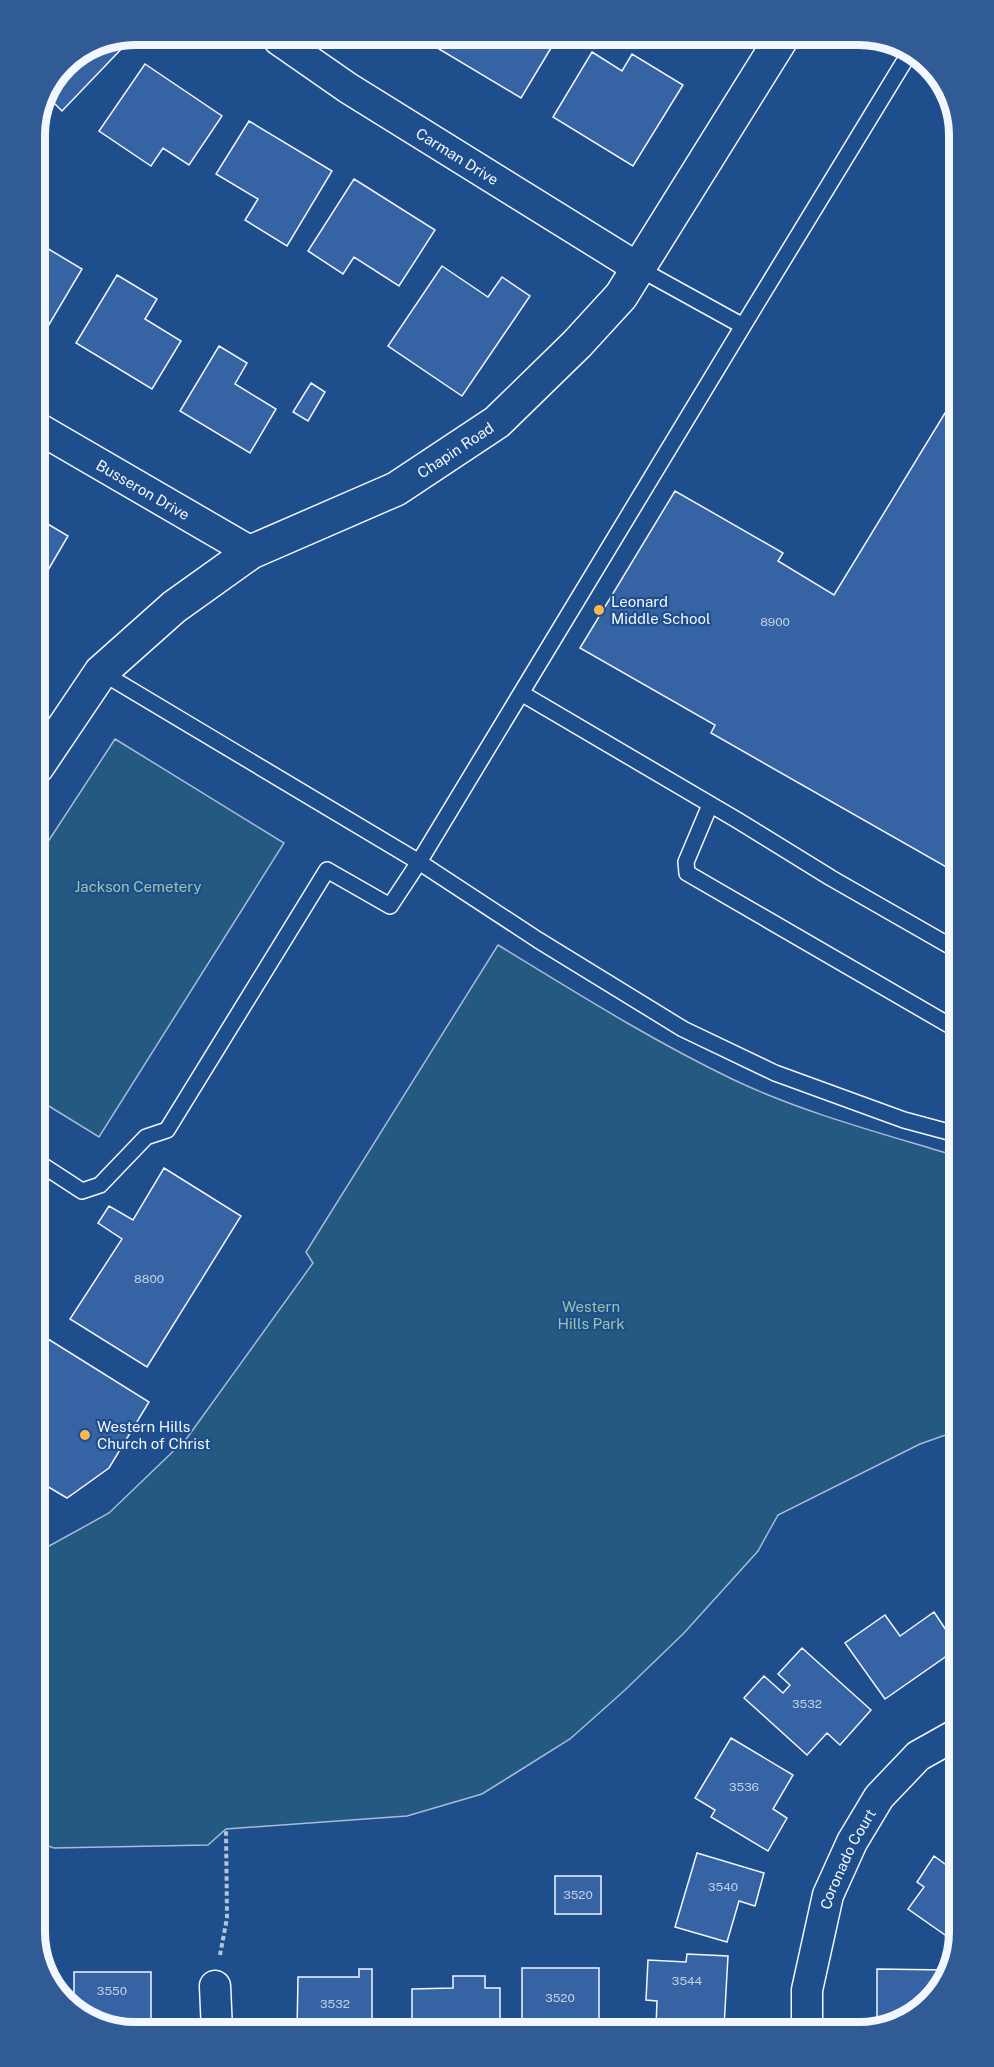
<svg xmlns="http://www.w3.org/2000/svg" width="994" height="2067" viewBox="0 0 994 2067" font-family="'Public Sans',sans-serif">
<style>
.green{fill:#245a82;stroke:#a8bbd7;stroke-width:1.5}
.building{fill:#3563a3;stroke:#f2f6ff;stroke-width:1.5}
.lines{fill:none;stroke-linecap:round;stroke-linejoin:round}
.lane-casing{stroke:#f2f6ff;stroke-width:18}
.street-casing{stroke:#f2f6ff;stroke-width:33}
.secondary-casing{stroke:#f2f6ff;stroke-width:36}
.path{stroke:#b3c4dc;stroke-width:4;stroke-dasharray:4.5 3;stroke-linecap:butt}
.lane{stroke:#1f4e8c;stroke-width:15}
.street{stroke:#1f4e8c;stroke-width:30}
.secondary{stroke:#1f4e8c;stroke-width:33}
.poi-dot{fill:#ffb74d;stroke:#1f4e8c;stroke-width:2}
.labels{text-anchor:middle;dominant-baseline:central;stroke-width:4.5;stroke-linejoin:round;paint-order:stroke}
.number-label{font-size:12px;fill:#c3d1e8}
.street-label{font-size:15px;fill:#f2f6ff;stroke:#1f4e8c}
.poi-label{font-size:15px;fill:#f2f6ff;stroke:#1f4e8c;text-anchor:start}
.park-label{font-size:15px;fill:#97c8a6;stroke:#1f4e8c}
.rim{fill:none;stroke:#f2f6ff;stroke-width:8}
</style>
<rect width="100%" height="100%" fill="#1f4e8c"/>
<!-- green -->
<path class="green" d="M115,739L284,843L99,1137L39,1100L38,857Z
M498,945C575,992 651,1040 732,1079C803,1113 881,1133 956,1156L957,1431L920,1444L778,1515L758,1551L684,1633L625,1690L570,1739L482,1794L407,1816L226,1829L208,1845L54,1848L42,1844L40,1551L109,1513L187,1438L313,1263L306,1252Z"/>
<!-- building -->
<path class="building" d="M557,38L521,98L439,49L445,39Z
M97,42H128L62,111L49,98L64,64Z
M592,52L622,71L632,54L683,85L633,166L553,117Z
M145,64L222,116L189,165L163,148L151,166L99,131Z
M249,121L332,171L287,246L245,220L258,199L216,174Z
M354,179L435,230L399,286L354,257L343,274L308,251Z
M35,241L82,269L47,328L35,322Z
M442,266L488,297L502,277L530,296L462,396L388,346Z
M117,275L157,299L145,319L181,341L152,389L76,343Z
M219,346L247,363L235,384L276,409L250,453L180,411Z
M311,383L325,392L308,421L293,412Z
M945,413L953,417L955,872L711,733L715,725L580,648L675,491L783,553L778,561L834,595Z
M36,517L68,536L37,589Z
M164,1168L241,1216L147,1367L70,1319L122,1239L98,1223L109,1206L133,1220Z
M40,1334L149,1402L109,1468L67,1498L40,1482Z
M934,1612L958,1648L885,1699L845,1643L885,1615L900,1636Z
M802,1648L871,1710L840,1745L827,1733L807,1755L744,1698L764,1676L783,1693L790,1685L778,1674Z
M731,1738L793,1775L773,1809L787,1818L768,1851L711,1817L715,1810L695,1798Z
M955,1848L959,1850V1920L948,1937L908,1909L924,1887L917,1882L934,1856L945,1864Z
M697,1853L764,1873L755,1906L739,1901L727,1942L675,1927Z
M555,1876H601V1914H555Z
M687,1954L728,1956L724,2027H656L657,2001L646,2000L648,1960L686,1962Z
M522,1968H599V2028L522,2027Z
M359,1969H372V2030L297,2031L298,1977H359Z
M877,1969L948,1970L942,1988L897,2025H877Z
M74,1972H151V2032H129L79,2015L74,2009Z
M453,1976H485V1988H500V2029L412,2030V1989L453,1988Z"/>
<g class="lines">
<!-- lane casing -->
<g class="lane-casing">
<path id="lane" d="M743,326L910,52
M101,672L419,862L538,940L683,1029L775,1073L904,1120L956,1134
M521,693L737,820L831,878L955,949
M710,805L686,862L687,873L956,1029
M39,1163L82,1191L100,1185L146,1137L167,1130L327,870L390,906L419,862L743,326L638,268"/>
</g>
<!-- street casing -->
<g class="street-casing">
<g id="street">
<path id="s1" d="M279,40L348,88L638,268"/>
<path id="s2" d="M36,427L251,552"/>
<path d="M215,1986L217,2031"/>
<path id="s3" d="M807,2026V1990L828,1895L852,1842L879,1797L918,1756L959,1733"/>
</g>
</g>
<!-- secondary casing -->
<g class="secondary-casing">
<g id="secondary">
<path id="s4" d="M37,767L101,672L174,607L251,552L396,489L497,422L577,344L621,296L783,36"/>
</g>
</g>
<!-- path -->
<path class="path" d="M220,1955L227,1918L226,1829"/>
<!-- lane -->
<use href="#lane" class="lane"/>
<!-- street -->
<use href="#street" class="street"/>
<!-- secondary -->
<use href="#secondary" class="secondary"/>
</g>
<!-- markers -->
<g class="poi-dot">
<circle cx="599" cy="610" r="6"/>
<circle cx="85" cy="1435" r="6"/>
</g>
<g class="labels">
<!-- number labels -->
<g class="number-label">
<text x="775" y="622">8900</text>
<text x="149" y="1279">8800</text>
<text x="807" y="1704">3532</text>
<text x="744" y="1787">3536</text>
<text x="723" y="1887">3540</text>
<text x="578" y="1895">3520</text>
<text x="687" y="1981">3544</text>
<text x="112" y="1991">3550</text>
<text x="560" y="1998">3520</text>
<text x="335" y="2004">3532</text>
</g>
<!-- street labels -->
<g class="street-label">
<text stroke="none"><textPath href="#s1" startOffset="213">Carman Drive</textPath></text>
<text stroke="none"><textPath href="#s4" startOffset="536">Chapin Road</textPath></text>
<text stroke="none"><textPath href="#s2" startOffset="124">Busseron Drive</textPath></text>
<text stroke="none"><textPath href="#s3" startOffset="174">Coronado Court</textPath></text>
</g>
<!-- poi labels -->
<g class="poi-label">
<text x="611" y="601">Leonard<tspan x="611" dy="17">Middle School</tspan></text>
<text x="97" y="1426">Western Hills<tspan x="97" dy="17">Church of Christ</tspan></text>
</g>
<!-- park labels -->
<g class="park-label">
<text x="138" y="886">Jackson Cemetery</text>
<text x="591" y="1306">Western<tspan x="591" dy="17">Hills Park</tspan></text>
</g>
</g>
<!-- crop -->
<path d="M0 0H994V2067H0ZM135 45H859A90 90 0 0 1 949 135V1932A90 90 0 0 1 859 2022H135A90 90 0 0 1 45 1932V135A90 90 0 0 1 135 45Z" fill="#305b95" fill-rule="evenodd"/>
<path class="rim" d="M135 45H859A90 90 0 0 1 949 135V1932A90 90 0 0 1 859 2022H135A90 90 0 0 1 45 1932V135A90 90 0 0 1 135 45Z"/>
</svg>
